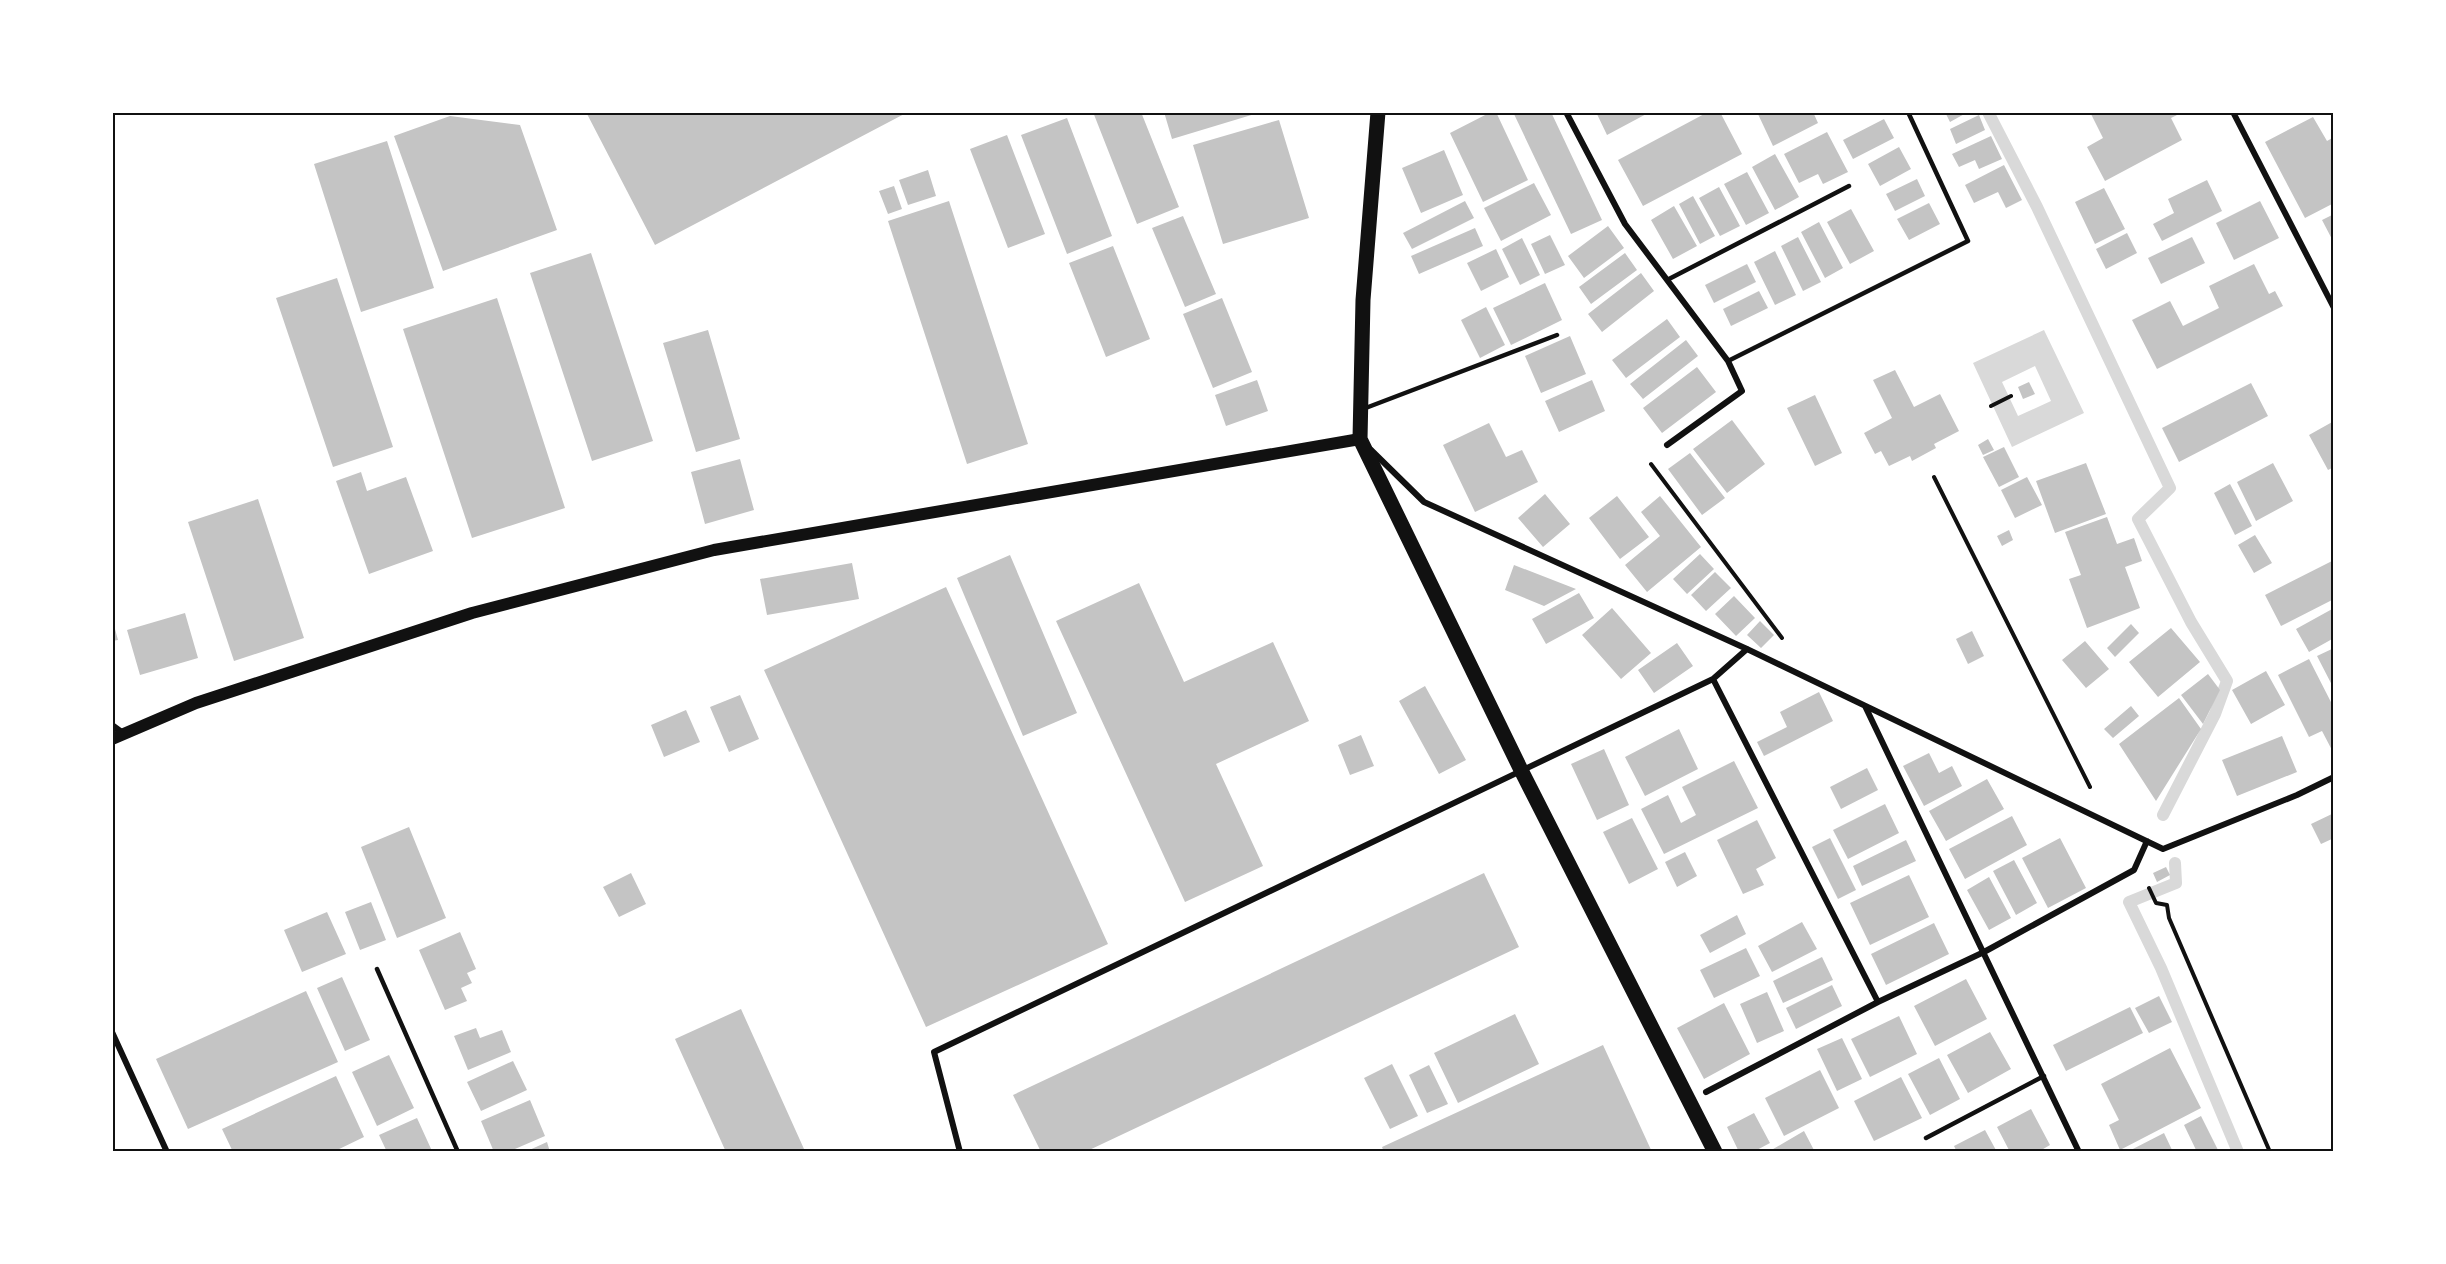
<svg xmlns="http://www.w3.org/2000/svg" width="2446" height="1264" viewBox="0 0 2446 1264" font-family="'PT Sans Narrow',sans-serif">
<style>
.water{fill:#d9d9d9;fill-rule:evenodd}
.lines{fill:none;stroke-linecap:round;stroke-linejoin:round}
.stream{stroke:#d9d9d9;stroke-width:12}
.building{fill:#c4c4c4}
.path{stroke:#111;stroke-width:4}
.service{stroke:#111;stroke-width:4.5}
.minor{stroke:#111;stroke-width:6}
.secondary{stroke:#111;stroke-width:12}
.primary{stroke:#111;stroke-width:15}
.neatline{fill:none;stroke:#111;stroke-width:2}
</style>
<rect width="100%" height="100%" fill="#fff"/>
<!-- water -->
<path class="water" d="M2044,330L2084,413L2012,447L1973,363ZM2035,366L2051,401L2018,416L2002,382Z"/>
<g class="lines">
<!-- stream -->
<path class="stream" d="M1988,112L2037,207L2170,488L2138,519L2191,622L2227,681L2215,714L2163,815
M2175,863L2176,883L2129,902L2161,968L2238,1152"/>
</g>
<!-- building -->
<path class="building" d="M586,112H908L655,245Z
M1093,112H1141L1179,207L1137,224Z
M1164,112H1258V113L1172,139Z
M1430,112H1464V115L1430,114Z
M1491,112H1496L1528,180L1483,202L1450,133Z
M1513,112H1551L1602,220L1571,234Z
M1596,112H1650L1607,135Z
M1708,112H1720L1742,154L1643,206L1618,160Z
M1757,112H1813L1818,123L1773,146Z
M1945,112H1968L1950,122Z
M2090,112H2176L2177,115L2171,118L2182,140L2105,181L2087,147L2103,138Z
M1979,115L1985,130L1956,144L1950,129Z
M450,116L520,125L557,230L443,271L394,136Z
M2313,117L2327,141L2334,137V203L2305,218L2265,142Z
M1067,118L1112,236L1067,254L1021,135Z
M1884,119L1894,138L1853,159L1843,140Z
M1279,120L1309,218L1223,244L1193,145Z
M1827,132L1848,172L1823,184L1818,174L1799,183L1784,154Z
M1007,135L1045,234L1008,248L970,149Z
M1991,136L2002,159L1979,169L1975,160L1959,167L1952,154Z
M387,141L434,288L361,312L314,164Z
M1899,147L1911,169L1880,186L1868,164Z
M1444,150L1463,195L1421,213L1402,168Z
M1775,154L1799,197L1775,210L1752,167Z
M2004,165L2022,200L2006,208L1998,192L1974,203L1965,185Z
M928,170L936,196L908,205L899,180Z
M1747,172L1769,213L1746,225L1724,184Z
M1917,179L1925,196L1895,211L1886,194Z
M2207,180L2222,211L2162,241L2153,224L2174,213L2168,199Z
M1534,183L1551,215L1501,241L1484,208Z
M894,186L902,209L888,214L879,191Z
M1719,187L1740,226L1720,236L1699,198Z
M2104,188L2125,229L2095,244L2075,202Z
M1693,196L1715,236L1700,244L1679,204Z
M949,201L1028,444L967,464L888,221Z
M1465,201L1474,218L1412,249L1403,233Z
M2260,201L2279,238L2234,260L2216,223Z
M1929,203L1940,224L1909,240L1897,219Z
M1674,206L1697,246L1673,259L1651,220Z
M1851,209L1874,251L1850,264L1827,222Z
M2334,214V243L2322,220Z
M1183,216L1216,294L1185,307L1152,228Z
M1819,222L1843,268L1825,278L1801,232Z
M1608,226L1624,248L1584,278L1568,256Z
M1475,228L1483,246L1419,274L1411,256Z
M2127,233L2137,253L2106,269L2096,249Z
M1550,235L1565,265L1545,274L1531,244Z
M1798,237L1821,282L1803,291L1781,246Z
M2192,237L2205,263L2161,284L2148,258Z
M1522,238L1540,275L1520,285L1502,249Z
M1113,246L1150,339L1106,357L1069,263Z
M1496,249L1509,277L1481,291L1467,263Z
M1775,251L1796,295L1775,305L1754,262Z
M591,253L653,441L592,461L530,273Z
M1625,253L1637,270L1591,304L1579,287Z
M1747,264L1756,282L1714,303L1705,285Z
M2254,264L2269,294L2275,291L2283,306L2157,369L2132,320L2170,301L2183,326L2219,308L2209,286Z
M1641,273L1654,291L1602,332L1588,314Z
M337,278L393,447L333,467L276,298Z
M1545,283L1562,320L1511,345L1493,308Z
M1759,291L1768,308L1731,326L1723,309Z
M497,298L565,508L472,538L403,329Z
M1222,298L1252,372L1213,388L1183,314Z
M1486,307L1505,345L1480,358L1461,320Z
M1667,319L1680,337L1626,378L1612,360Z
M708,330L740,439L696,452L663,343Z
M1570,336L1586,374L1541,393L1525,356Z
M1686,340L1698,356L1643,399L1630,384Z
M1697,367L1716,392L1662,433L1643,408Z
M1895,370L1914,407L1940,394L1959,431L1934,444L1936,448L1912,461L1910,456L1889,466L1881,451L1875,454L1864,433L1892,418L1873,380Z
M1257,380L1268,411L1226,426L1215,395Z
M1592,380L1605,411L1559,432L1545,401Z
M2029,382L2035,394L2023,399L2018,387Z
M2251,383L2268,416L2179,462L2162,428Z
M1815,395L1842,453L1815,466L1787,408Z
M1732,420L1765,464L1727,493L1693,449Z
M2334,421V467L2328,470L2309,435Z
M1489,423L1506,457L1522,450L1538,482L1475,512L1443,445Z
M1988,439L1994,450L1983,455L1978,445Z
M2004,447L2019,477L1999,487L1983,457Z
M1690,453L1725,498L1702,515L1668,469Z
M740,459L754,510L705,524L691,472Z
M2086,463L2106,514L2055,533L2036,481Z
M2273,463L2293,501L2256,521L2237,482Z
M361,472L367,491L406,477L433,551L369,574L336,481Z
M2027,477L2042,505L2015,518L2001,490Z
M2230,484L2252,526L2235,535L2214,493Z
M1545,494L1570,524L1543,547L1518,518Z
M1617,496L1649,537L1620,559L1589,518Z
M1660,496L1701,547L1647,592L1625,565L1660,536L1641,512Z
M258,499L304,638L234,661L188,522Z
M2107,517L2117,544L2134,538L2142,561L2125,567L2140,608L2087,628L2069,579L2081,575L2065,532Z
M2009,530L2013,540L2002,546L1997,536Z
M2255,535L2272,563L2254,573L2238,545Z
M1700,554L1714,569L1687,594L1673,579Z
M1010,555L1077,713L1023,736L957,578Z
M2334,560V599L2281,626L2265,595Z
M852,563L859,599L767,615L760,579Z
M1514,565L1576,589L1544,606L1505,590Z
M1715,572L1731,588L1706,611L1691,595Z
M1139,583L1184,682L1273,642L1309,721L1216,764L1263,866L1185,902L1056,621Z
M946,587L1108,944L926,1027L764,670Z
M1579,593L1594,618L1546,644L1532,619Z
M1734,596L1755,618L1736,636L1715,614Z
M1612,608L1651,653L1621,679L1582,635Z
M2334,608V638L2309,652L2296,629Z
M185,613L198,658L140,675L127,630Z
M112,618L118,640L112,641Z
M1760,621L1774,635L1761,648L1747,635Z
M2131,624L2139,633L2115,657L2107,648Z
M2171,628L2200,662L2158,697L2129,662Z
M1972,631L1984,656L1968,664L1956,639Z
M2085,641L2109,669L2086,688L2062,660Z
M1677,643L1693,666L1654,693L1638,670Z
M2334,648V689L2317,656Z
M2309,659L2334,708V754L2322,731L2309,737L2278,675Z
M2266,671L2285,705L2251,724L2232,690Z
M2208,674L2220,690L2203,724L2181,695Z
M1425,686L1466,760L1439,774L1399,701Z
M1819,692L1833,721L1764,756L1757,742L1787,727L1780,712Z
M740,695L759,739L729,752L710,707Z
M2179,698L2201,729L2156,801L2119,744Z
M2131,706L2139,716L2113,738L2104,729Z
M686,710L700,742L664,757L651,725Z
M1679,729L1698,769L1645,796L1625,757Z
M1361,735L1374,766L1350,775L1338,745Z
M2282,736L2297,772L2237,796L2222,760Z
M1604,749L1629,805L1597,820L1571,764Z
M1929,753L1939,773L1952,766L1962,786L1924,806L1903,766Z
M1734,761L1758,808L1664,854L1641,809L1668,795L1681,823L1696,815L1682,787Z
M1867,768L1878,790L1841,809L1830,787Z
M1987,779L2004,809L1946,841L1929,811Z
M1885,804L1899,833L1848,859L1833,830Z
M2334,813V838L2321,844L2311,824Z
M2012,816L2027,845L1965,879L1949,849Z
M1632,818L1658,869L1629,884L1603,832Z
M1757,820L1776,858L1756,869L1764,885L1743,894L1717,840Z
M409,827L446,918L397,938L361,847Z
M1830,838L1856,890L1838,899L1812,847Z
M2060,838L2086,888L2048,908L2022,858Z
M1906,840L1916,861L1862,886L1853,866Z
M1685,852L1697,876L1677,887L1665,862Z
M2014,860L2037,903L2016,915L1993,871Z
M2166,867L2170,875L2157,882L2153,873Z
M631,873L646,904L619,917L603,887Z
M1484,873L1519,947L1085,1152H1041L1013,1095Z
M1909,875L1929,917L1870,945L1850,903Z
M1989,877L2011,918L1989,930L1967,890Z
M371,902L386,940L360,950L345,912Z
M327,912L346,954L302,972L284,930Z
M1737,915L1746,934L1710,953L1700,935Z
M1802,922L1817,949L1772,972L1758,946Z
M1934,923L1949,954L1886,985L1871,954Z
M460,932L476,969L467,973L472,983L461,988L467,1001L445,1010L419,950Z
M1746,948L1760,976L1714,998L1700,970Z
M1822,957L1833,980L1783,1003L1773,981Z
M342,977L370,1040L345,1051L317,988Z
M1966,979L1987,1019L1935,1046L1914,1006Z
M1832,985L1842,1006L1796,1029L1786,1008Z
M306,991L338,1062L188,1129L156,1059Z
M1767,992L1784,1031L1757,1043L1740,1004Z
M2159,996L2172,1022L2149,1033L2135,1008Z
M1724,1003L1750,1054L1704,1079L1677,1028Z
M2130,1007L2143,1033L2066,1071L2053,1045Z
M741,1009L804,1149L798,1152H726L675,1039Z
M1515,1014L1539,1064L1458,1103L1434,1053Z
M1899,1016L1917,1054L1870,1077L1851,1039Z
M476,1028L480,1038L502,1030L511,1052L468,1070L454,1036Z
M1990,1032L2011,1069L1968,1093L1947,1055Z
M1842,1038L1862,1079L1837,1091L1817,1049Z
M1603,1045L1652,1152H1384L1382,1147Z
M2170,1048L2201,1108L2120,1150L2109,1125L2119,1120L2101,1084Z
M389,1055L414,1108L377,1126L352,1072Z
M1939,1058L1960,1099L1930,1115L1908,1074Z
M513,1061L527,1090L481,1111L467,1082Z
M1392,1064L1418,1116L1390,1129L1364,1078Z
M1429,1065L1448,1104L1427,1113L1409,1075Z
M1820,1070L1839,1108L1784,1136L1765,1098Z
M336,1076L364,1137L333,1152H233L222,1129Z
M1901,1077L1922,1118L1874,1141L1854,1101Z
M530,1100L545,1136L508,1152H494L481,1121Z
M2031,1109L2050,1145L2038,1152H2010L1997,1127Z
M1754,1113L1770,1143L1753,1152H1739L1727,1127Z
M2201,1116L2219,1152H2197L2184,1125Z
M417,1118L432,1151L387,1152L379,1135Z
M1985,1130L1997,1152H1957L1954,1146Z
M1804,1131L1815,1152H1768Z
M2164,1133L2173,1152H2127Z
M547,1142L550,1152H525Z"/>
<g class="lines">
<!-- path -->
<path class="path" d="M1991,406L2011,396
M1651,464L1782,638
M1934,477L2090,787
M2149,888L2156,903L2167,905L2169,918L2270,1152"/>
<!-- service -->
<path class="service" d="M1667,280L1849,186
M1728,361L1968,241L1908,112
M1363,409L1557,335
M377,969L458,1152
M1926,1138L2044,1076"/>
<!-- minor -->
<path class="minor" d="M1566,112L1625,224L1728,361L1742,391L1667,445
M2237,112L2234,114L2334,308
M1371,450L1424,502L1747,649L2163,849L2297,795L2334,777
M1747,649L1713,679L1878,1002
M1865,706L2079,1152
M112,725L123,733
M112,1032L167,1152
M1706,1092L1878,1002L1984,952L2134,870L2147,841
M960,1152L934,1052L1713,679"/>
<!-- secondary -->
<path class="secondary" d="M112,739L196,703L472,613L714,550L1360,439"/>
<!-- primary -->
<path class="primary" d="M1378,112L1363,300L1360,439L1522,772L1715,1152"/>
</g>
<!-- border -->
<rect width="2446" height="1264" fill="none" stroke="#ffffff" stroke-width="228"/>
<rect x="114" y="114" width="2218" height="1036" class="neatline"/>
</svg>
